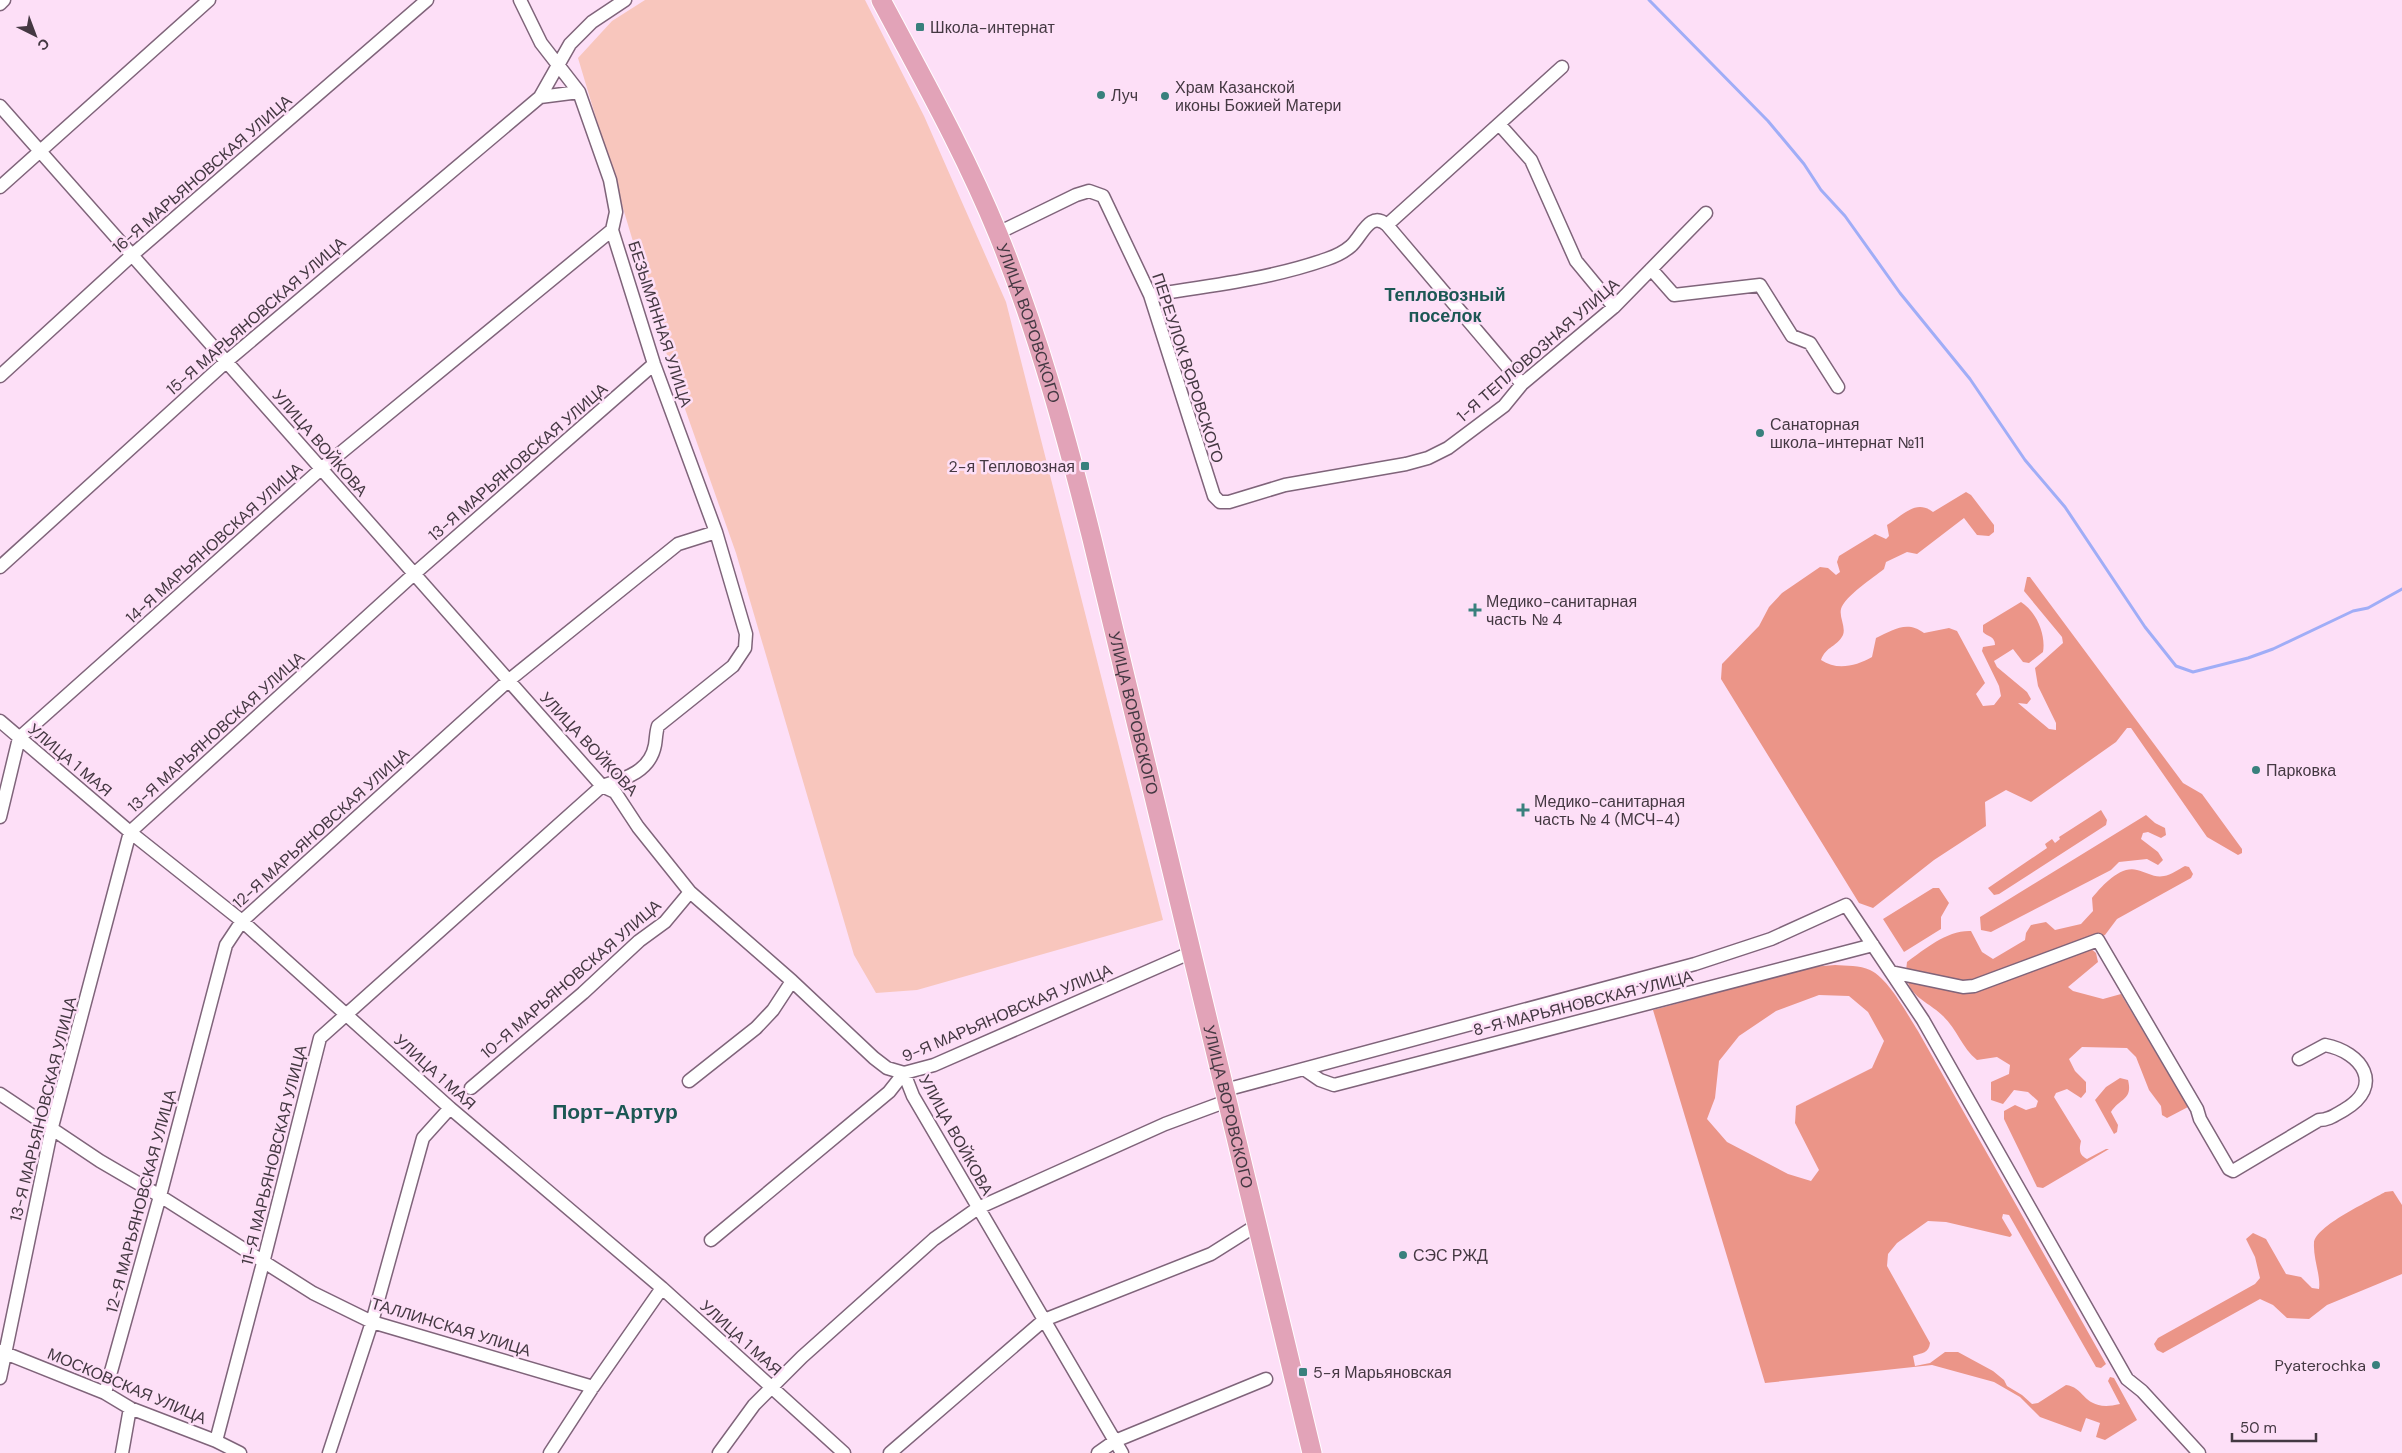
<svg xmlns="http://www.w3.org/2000/svg" width="2402" height="1453" viewBox="0 0 2402 1453" font-family="'DM Sans',sans-serif">
<style>
.green{fill:#f8c6bd}
.forest{fill:#eb9588;fill-rule:evenodd}
.lines{fill:none;stroke-linecap:round;stroke-linejoin:round}
.stream{stroke:#a0adf7;stroke-width:3}
.street-casing{stroke:#7f647a;stroke-width:15}
.primary-casing{stroke:#fff;stroke-width:21}
.street{stroke:#fff;stroke-width:12}
.primary{stroke:#e2a3b8;stroke-width:19}
.poi-dot{fill:#39807d;stroke:#fddff7;stroke-width:2}
.labels{text-anchor:middle;dominant-baseline:central;stroke-width:5;stroke-linejoin:round;paint-order:stroke}
.poi-label{font-size:16px;fill:#443842;stroke:#fddff7;text-anchor:start}
.street-label{font-size:16px;fill:#443842;stroke:#fddff7}
.neighbourhood-label{font-size:18px;font-weight:bold;fill:#1c5754;stroke:#fddff7}
.district-label{font-size:21px;font-weight:bold;fill:#1c5754;stroke:#fddff7}
</style>
<rect width="100%" height="100%" fill="#fddff7"/>
<!-- green -->
<path class="green" d="M645,0H865L924,116L1006,302L1163,920L917,990L876,993L854,955L736,553L673,375L578,58L612,21Z"/>
<!-- forest -->
<path class="forest" d="M1966,492L1971,495L1994,525V532L1989,536L1977,535L1964,518L1917,554L1907,552L1886,562L1884,569C1874,577 1844,597 1841,609C1839,617 1846,627 1843,635C1837,647 1826,646 1821,660C1837,671 1856,666 1872,657L1876,638C1893,630 1907,620 1924,633L1949,628L1957,631L1985,683L1976,694L1983,706L1994,705L2001,696L1999,686L1982,651L1983,647L1995,645C1995,636 1988,637 1983,632V625L2021,602C2037,612 2046,635 2043,652L2029,663L2023,662L2013,649L1994,661L1997,667L2027,692L2031,699L2027,704L2018,703L2049,729L2056,730V723L2038,686L2035,668L2063,643L2062,637L2024,591L2027,577H2030L2183,783L2202,794L2242,849V853L2238,855L2207,837L2131,728H2127L2116,742L2031,802L2006,790L1985,802L1986,826L1934,860L1873,908L1859,903L1721,679L1722,664L1759,626L1769,607L1782,593L1820,567L1828,568L1836,575L1840,572L1837,562L1839,556L1875,534L1886,539L1889,536L1887,525C1903,515 1916,499 1933,512Z
M2101,810L2107,820L2106,825L1999,894L1994,895L1988,888L2047,848L2045,844L2052,839L2055,843L2060,839L2059,837Z
M2146,815L2155,823L2165,828L2166,835L2161,838L2148,832L2143,833L2141,839L2158,852L2163,860L2158,865L2147,859L2119,862L2111,870L1991,932L1981,930L1980,917Z
M2185,866L2189,867L2193,874L2191,878L2117,919L2105,935L2089,942L2088,946L2096,953L2098,962L2068,987L2073,991L2103,999L2121,994L2188,1107L2167,1118L2162,1115L2161,1106L2149,1090L2136,1057L2127,1048L2082,1047L2069,1059L2075,1071L2086,1082V1092L2081,1098L2067,1089L2056,1093L2054,1097L2081,1141C2079,1150 2079,1155 2087,1159L2106,1149H2109L2043,1188L2037,1187L2004,1119V1111L2015,1105L2026,1110L2036,1107L2038,1101L2028,1092L2014,1090L2003,1104L1991,1100V1082L2009,1074L2010,1065L1997,1057L1977,1060C1962,1048 1957,1029 1943,1016C1924,998 1902,996 1907,962C1925,949 1947,930 1971,931L1982,952L1993,959L2025,940L2026,933L2031,925L2046,922L2055,930L2081,924L2093,911L2092,898C2101,887 2120,865 2137,870C2146,872 2154,878 2164,876C2171,875 2179,869 2185,866Z
M1933,888H1939L1949,903L1941,917V929L1904,952L1883,919Z
M1835,965C1846,966 1860,965 1870,970C1889,979 1907,1014 1918,1031L2106,1364L2101,1368L2096,1367L2009,1215L2003,1214L2002,1218L2012,1235L2010,1237L1946,1222L1928,1221L1897,1243L1888,1254L1887,1266L1930,1343C1929,1353 1922,1353 1913,1356L1915,1366L1930,1363L1945,1352H1958L1993,1371L2004,1380L2007,1386L2022,1395L2032,1404L2038,1403L2066,1385C2086,1387 2083,1413 2120,1404L2108,1381L2110,1377L2114,1378L2137,1420L2105,1440L2096,1437L2100,1423L2086,1418L2081,1432L2040,1417L2020,1397L1994,1382L1932,1365L1765,1383L1653,1010L1811,967ZM1819,995L1849,996L1868,1012L1884,1041L1872,1068L1796,1106L1795,1123L1819,1170L1811,1181L1788,1174L1727,1142L1707,1119L1715,1098L1719,1061L1739,1036L1776,1011Z
M2120,1078L2128,1080C2133,1100 2120,1098 2111,1112L2118,1125L2117,1132L2114,1134L2095,1100L2106,1087Z
M2393,1191L2402,1205V1274L2327,1305L2309,1319L2287,1318L2273,1305L2260,1299L2163,1353L2157,1350L2154,1344L2158,1338L2255,1284L2260,1278L2255,1257L2246,1239L2253,1233L2266,1239L2286,1274L2301,1277L2312,1288L2319,1289C2321,1276 2313,1259 2314,1243C2315,1226 2370,1201 2385,1192Z"/>
<g class="lines">
<!-- stream -->
<path class="stream" d="M1649,0L1768,121L1804,164L1821,190L1845,216L1900,293L1970,379L2025,460L2065,507L2145,627L2176,666L2193,672L2248,658L2273,649L2353,611L2368,608L2402,589"/>
<!-- street casing -->
<g class="street-casing">
<path id="street" d="M0,4L4,0
M540,97L579,92
M0,106L602,786L615,792L638,827L690,892L792,981L874,1058L887,1068L904,1073
M1499,124L1531,160L1576,261L1614,307
M0,187L209,0
M1387,225L1522,384
M998,233L1076,195L1089,191L1103,196L1150,295L1214,496L1220,502H1229L1285,485L1406,464L1428,458L1448,448L1504,406L1522,384L1614,307L1706,213
M1651,269L1674,295L1760,285L1792,336L1810,343L1838,387
M1150,295C1210,286 1270,279 1327,259C1336,256 1344,252 1351,246C1362,236 1370,210 1387,225L1562,67
M0,376L131,256L427,0
M0,567L227,361L540,97L570,44L592,22L625,0
M0,721L130,832L242,921L450,1108L662,1288L844,1453
M0,817L19,738L321,469L612,230
M1891,972L1963,987L1974,986L2098,940L2197,1109L2200,1119L2229,1169L2233,1171L2319,1120C2329,1120 2335,1115 2344,1110C2385,1086 2362,1052 2325,1045L2299,1059
M1304,1069L1320,1080L1334,1085L1873,945
M904,1073L913,1096L1122,1453
M689,1081L756,1028L773,1010L792,981
M471,1088L583,993L639,941L665,922L690,892
M1225,1090L1695,964L1771,939L1846,905L1923,1020L2127,1379L2142,1391L2199,1453
M0,1094L100,1161L160,1196L313,1293L372,1322L593,1387
M711,1240L889,1092L904,1073L934,1065L1192,952
M0,1351L105,1393L130,1408L216,1441L240,1453
M0,1378L52,1127L130,832L414,574L654,364
M105,1393L160,1196L226,945L242,921L508,681L678,544L716,532
M216,1441L263,1263L320,1038L602,786C624,779 650,772 655,745C656,739 656,732 658,726L733,666L745,648L746,634L716,532L654,364L612,230L616,212L610,180L579,92L541,43L520,0
M122,1453L130,1408
M329,1453L372,1322L423,1138L450,1108
M550,1453L593,1387L662,1288
M719,1453L754,1405L802,1357L934,1239L978,1208L1165,1124L1227,1101
M890,1453L1044,1320L1211,1254L1257,1225
M1098,1453L1115,1441L1266,1379"/>
</g>
<!-- primary casing -->
<g class="primary-casing">
<g id="primary">
<path id="s1" d="M881,0C922,77 965,153 998,234C1038,333 1066,435 1092,539L1312,1453"/>
</g>
</g>
<!-- street -->
<use href="#street" class="street"/>
<!-- primary -->
<use href="#primary" class="primary"/>
</g>
<!-- markers -->
<g class="poi-dot">
<rect x="915" y="22" width="10" height="10" rx="2.5"/>
<circle cx="1101" cy="95" r="5"/>
<circle cx="1165" cy="96" r="5"/>
<circle cx="1760" cy="433" r="5"/>
<rect x="1080" y="461" width="10" height="10" rx="2.5"/>
<path d="M1472.5 602.5h5v5h5v5h-5v5h-5v-5h-5v-5h5z"/>
<circle cx="2256" cy="770" r="5"/>
<path d="M1520.5 802.5h5v5h5v5h-5v5h-5v-5h-5v-5h5z"/>
<circle cx="1403" cy="1255" r="5"/>
<circle cx="2376" cy="1365" r="5"/>
<rect x="1298" y="1367" width="10" height="10" rx="2.5"/>
</g>
<g class="labels">
<!-- poi labels -->
<g class="poi-label">
<text x="930" y="27">Школа-интернат</text>
<text x="1175" y="87">Храм Казанской<tspan x="1175" dy="18">иконы Божией Матери</tspan></text>
<text x="1111" y="95">Луч</text>
<text x="1770" y="424">Санаторная<tspan x="1770" dy="18">школа-интернат №11</tspan></text>
<text x="1075" y="466" text-anchor="end">2-я Тепловозная</text>
<text x="1486" y="601">Медико-санитарная<tspan x="1486" dy="18">часть № 4</tspan></text>
<text x="2266" y="770">Парковка</text>
<text x="1534" y="801">Медико-санитарная<tspan x="1534" dy="18">часть № 4 (МСЧ-4)</tspan></text>
<text x="1413" y="1255">СЭС РЖД</text>
<text x="2366" y="1365" text-anchor="end">Pyaterochka</text>
<text x="1313" y="1372">5-я Марьяновская</text>
</g>
<!-- street labels -->
<g class="street-label">
<text transform="translate(202 174) rotate(-41)">16-Я МАРЬЯНОВСКАЯ УЛИЦА</text>
<text transform="translate(256 316) rotate(-41)">15-Я МАРЬЯНОВСКАЯ УЛИЦА</text>
<text stroke="none"><textPath href="#s1" startOffset="356">УЛИЦА ВОРОВСКОГО</textPath></text>
<text transform="translate(660 324) rotate(72)">БЕЗЫМЯННАЯ УЛИЦА</text>
<text transform="translate(1538 350) rotate(-41)">1-Я ТЕПЛОВОЗНАЯ УЛИЦА</text>
<text transform="translate(1188 368) rotate(72)">ПЕРЕУЛОК ВОРОВСКОГО</text>
<text transform="translate(320 443) rotate(49)">УЛИЦА ВОЙКОВА</text>
<text transform="translate(518 462) rotate(-41)">13-Я МАРЬЯНОВСКАЯ УЛИЦА</text>
<text transform="translate(214 543) rotate(-42)">14-Я МАРЬЯНОВСКАЯ УЛИЦА</text>
<text stroke="none"><textPath href="#s1" startOffset="760">УЛИЦА ВОРОВСКОГО</textPath></text>
<text transform="translate(216 732) rotate(-42)">13-Я МАРЬЯНОВСКАЯ УЛИЦА</text>
<text transform="translate(589 744) rotate(47)">УЛИЦА ВОЙКОВА</text>
<text transform="translate(70 760) rotate(40)">УЛИЦА 1 МАЯ</text>
<text transform="translate(321 828) rotate(-42)">12-Я МАРЬЯНОВСКАЯ УЛИЦА</text>
<text transform="translate(571 979) rotate(-41)">10-Я МАРЬЯНОВСКАЯ УЛИЦА</text>
<text transform="translate(1583 1003) rotate(-14)">8-Я МАРЬЯНОВСКАЯ УЛИЦА</text>
<text transform="translate(1007 1013) rotate(-23)">9-Я МАРЬЯНОВСКАЯ УЛИЦА</text>
<text transform="translate(435 1072) rotate(42)">УЛИЦА 1 МАЯ</text>
<text stroke="none"><textPath href="#s1" startOffset="1165">УЛИЦА ВОРОВСКОГО</textPath></text>
<text transform="translate(43 1109) rotate(-76)">13-Я МАРЬЯНОВСКАЯ УЛИЦА</text>
<text transform="translate(956 1135) rotate(61)">УЛИЦА ВОЙКОВА</text>
<text transform="translate(274 1155) rotate(-76)">11-Я МАРЬЯНОВСКАЯ УЛИЦА</text>
<text transform="translate(141 1201) rotate(-75)">12-Я МАРЬЯНОВСКАЯ УЛИЦА</text>
<text transform="translate(451 1327) rotate(17)">ТАЛЛИНСКАЯ УЛИЦА</text>
<text transform="translate(741 1338) rotate(42)">УЛИЦА 1 МАЯ</text>
<text transform="translate(127 1386) rotate(23)">МОСКОВСКАЯ УЛИЦА</text>
</g>
<!-- neighbourhood labels -->
<g class="neighbourhood-label">
<text x="1445" y="295">Тепловозный<tspan x="1445" dy="21">поселок</tspan></text>
</g>
<!-- district labels -->
<g class="district-label">
<text x="615" y="1112">Порт-Артур</text>
</g>
</g>
<!-- north arrow -->
<g transform="translate(35 35) rotate(138)" stroke="#fddff7" stroke-width="4" paint-order="stroke">
<path d="M0-4L9 19L0 12L-9 19Z" fill="#443842"/>
<text y="-8" font-size="14" font-weight="bold" text-anchor="middle" fill="#443842">С</text>
</g>
<!-- scale -->
<path d="M2232 1433v8h84v-8" fill="none" stroke="#443842" stroke-width="2.5"/>
<text x="2240" y="1433" font-size="15" fill="#443842" stroke="#fddff7" stroke-width="4" paint-order="stroke">50 m</text>
</svg>
